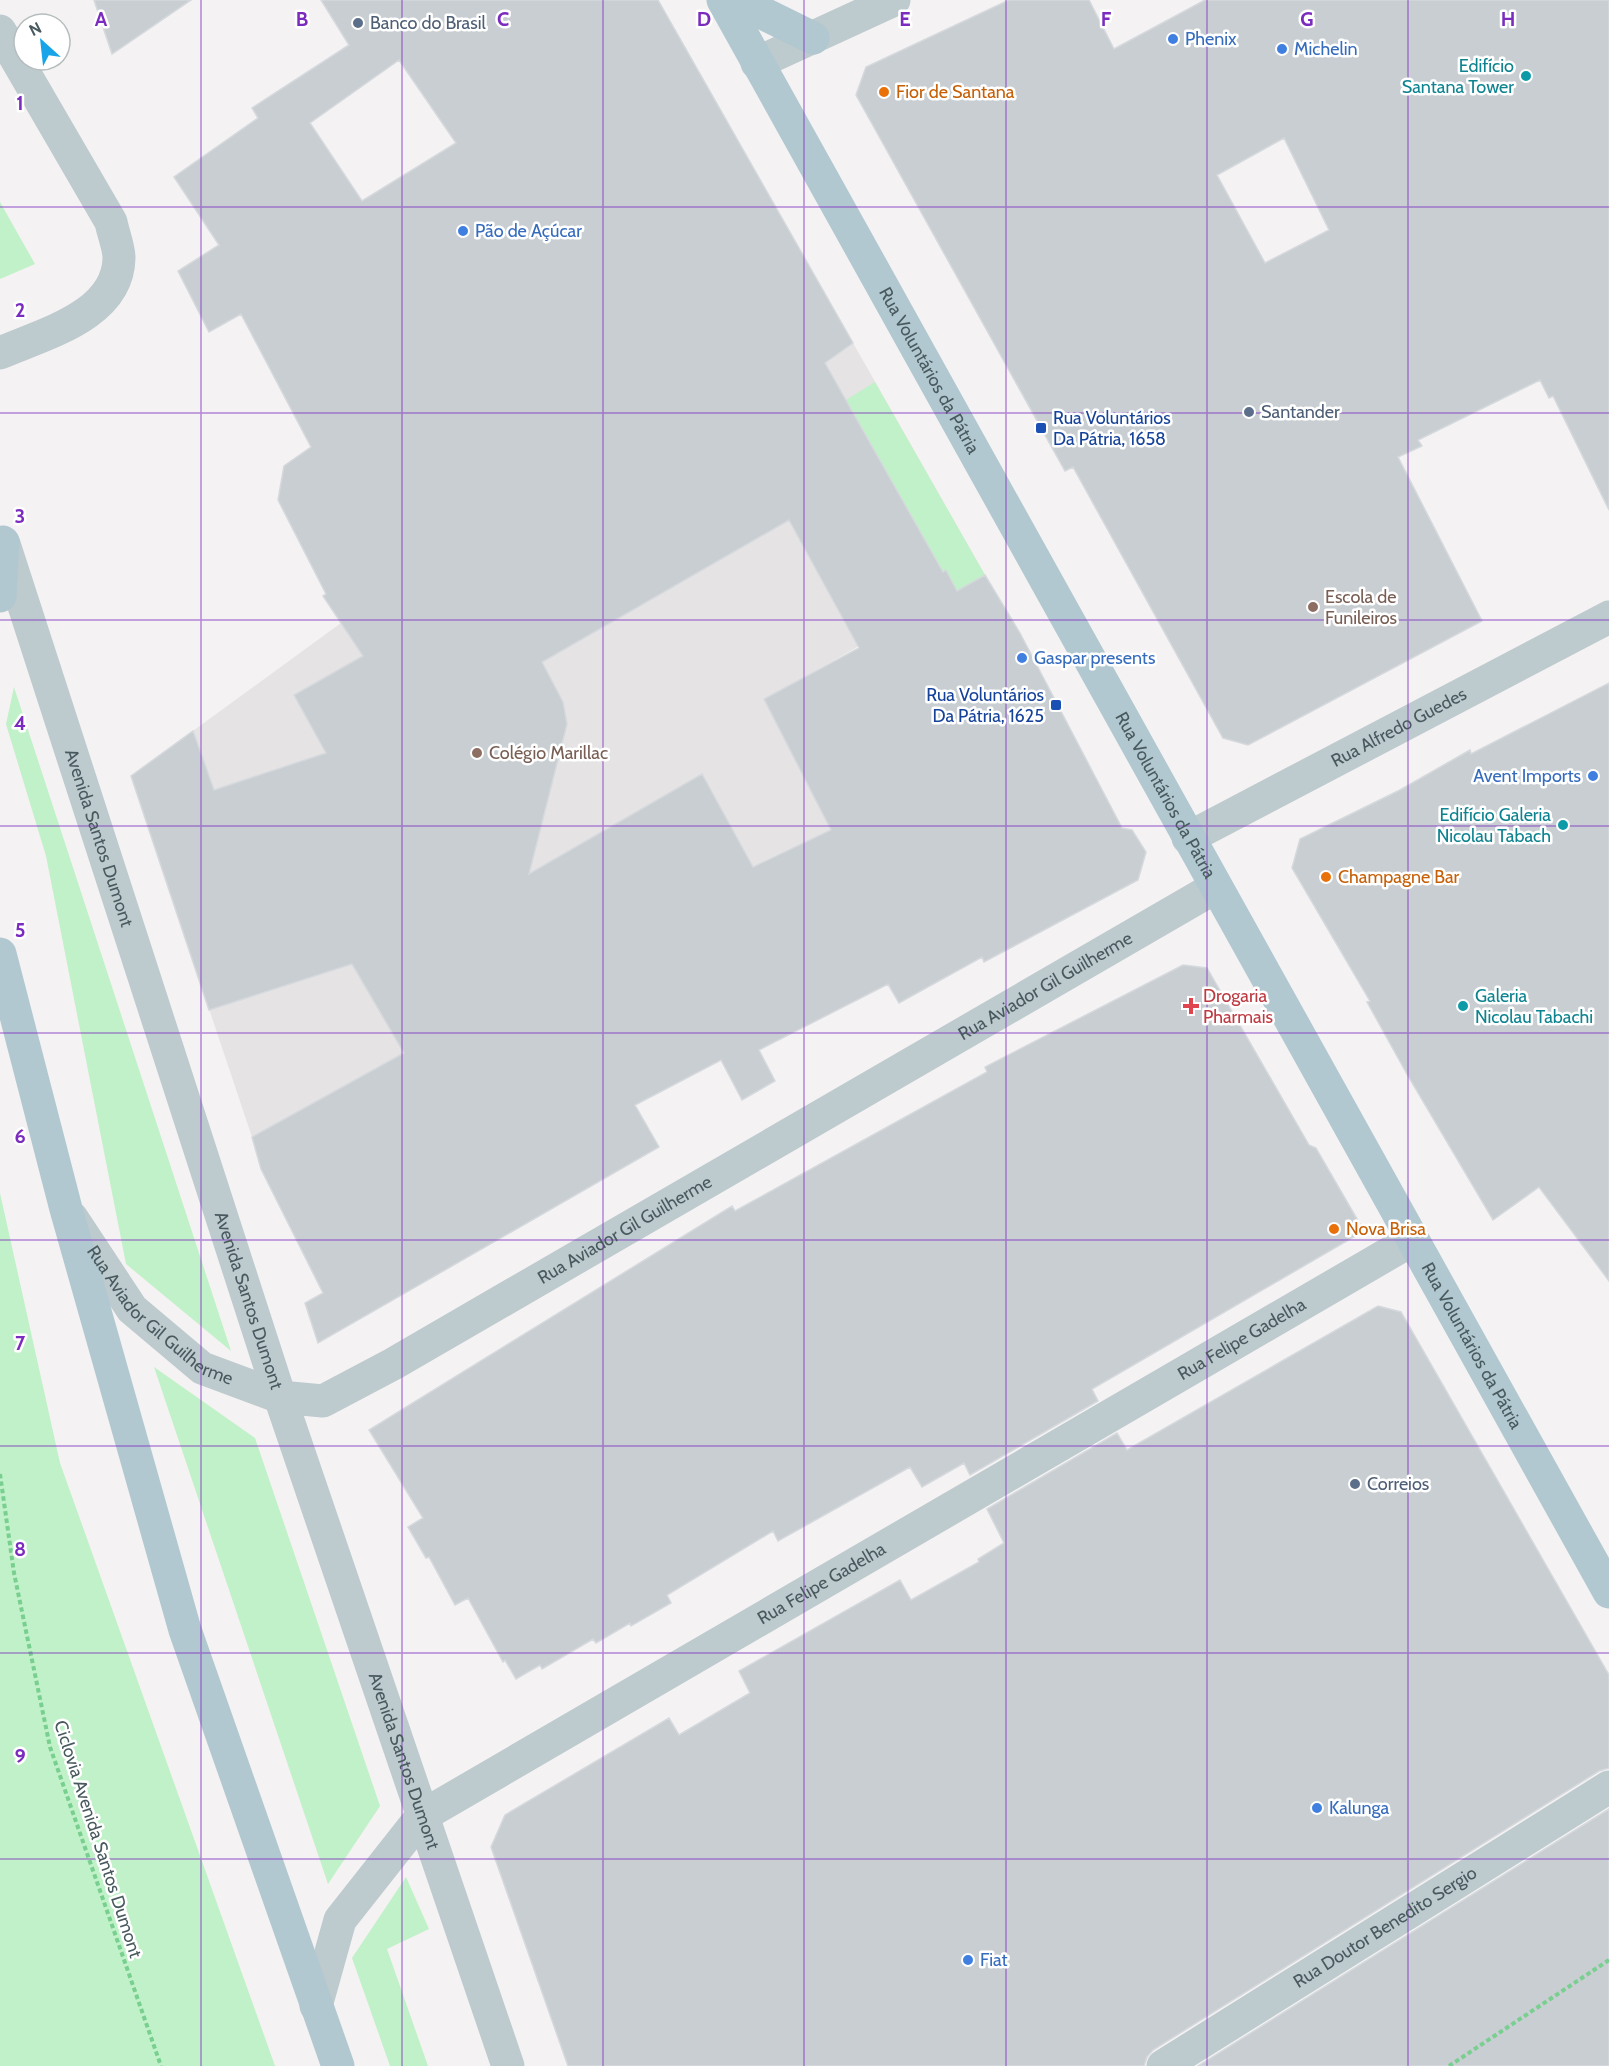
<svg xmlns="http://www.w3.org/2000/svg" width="1609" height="2066" viewBox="0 0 1609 2066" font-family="Cabin,sans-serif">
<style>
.education{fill:#e5e3e4}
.green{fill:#c1f1c8}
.building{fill:#c8ced1;stroke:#d5d9dd;stroke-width:1.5;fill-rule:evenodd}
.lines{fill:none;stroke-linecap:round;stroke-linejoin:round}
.path{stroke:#78cf8f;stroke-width:4;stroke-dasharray:4.5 3;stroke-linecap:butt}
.minor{stroke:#bdcace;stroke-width:33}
.major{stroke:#b1c8d0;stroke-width:33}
.grid{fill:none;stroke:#7b2cbf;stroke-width:1.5;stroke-opacity:0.55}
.service-dot{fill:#5c6f8a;stroke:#fff;stroke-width:2}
.shop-dot{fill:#3f7fe0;stroke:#fff;stroke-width:2}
.culture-dot{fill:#0f9aa8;stroke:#fff;stroke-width:2}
.food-dot{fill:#e8710a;stroke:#fff;stroke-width:2}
.transit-dot{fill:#1a4fb4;stroke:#fff;stroke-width:2}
.education-dot{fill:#8d6e63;stroke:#fff;stroke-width:2}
.health-dot{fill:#e0444e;stroke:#fff;stroke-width:2}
.labels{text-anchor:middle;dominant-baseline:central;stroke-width:5;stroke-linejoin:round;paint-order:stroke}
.service-label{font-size:18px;fill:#4e5e75;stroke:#fff;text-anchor:start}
.shop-label{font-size:18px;fill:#366cbe;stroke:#fff;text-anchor:start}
.culture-label{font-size:18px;fill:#0d838f;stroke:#fff;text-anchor:end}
.food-label{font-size:18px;fill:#c56008;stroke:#fff;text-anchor:start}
.street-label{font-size:18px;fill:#495a5f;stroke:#fff}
.transit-label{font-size:18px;fill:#164399;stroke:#fff;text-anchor:start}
.education-label{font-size:18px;fill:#785e54;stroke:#fff;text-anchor:start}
.health-label{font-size:18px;fill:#be3a42;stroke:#fff;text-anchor:start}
.grid-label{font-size:20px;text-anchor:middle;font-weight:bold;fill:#7b2cbf;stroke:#fff;stroke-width:5;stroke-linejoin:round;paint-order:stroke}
</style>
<rect width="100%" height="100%" fill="#f4f2f2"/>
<!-- education -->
<path class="education" d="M853,343L985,575L765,699L831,830L693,894L252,1137L131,776L341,623L769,405Z"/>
<!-- green -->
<path class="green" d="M0,202L35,264L0,279Z
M875,382L985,575L957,591L946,571L943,572L846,400Z
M14,687L231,1351L126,1264L46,856L6,724Z
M0,1193L60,1463L275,2066H0Z
M154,1367L255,1438L380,1806L328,1884Z
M406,1877L429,1929L387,1949L428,2066H390L352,1958Z"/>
<!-- building -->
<path class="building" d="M94,0H191L112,54Z
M321,0H658L853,343L825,363L943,572L946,570L957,591L985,575L1020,633L1122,828L1132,830L1146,852L1138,880L984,962L982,957L899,1003L888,984L759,1050L775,1081L742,1100L721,1060L635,1105L659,1147L318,1343L305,1303L323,1293L261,1169L252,1137L404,1053L352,964L209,1010L131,776L193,731L214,790L326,753L294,695L363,656L323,596L326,594L278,500L284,466L311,447L241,314L209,332L178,271L219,245L174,177L258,118L252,108L349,45ZM399,60L456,143L362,201L310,123ZM789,520L859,648L764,699L831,830L753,867L702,774L529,874L567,724L563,702L542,662Z
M1009,0H1089L1114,49L1205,0H1609V510L1553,396L1549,398L1540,380L1418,440L1422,446L1398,457L1482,621L1248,745L1223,738L1073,467L1065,471L856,95L866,67ZM1284,138L1329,230L1265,263L1217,175Z
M1609,683V1281L1539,1187L1493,1220L1408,1076L1367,1002L1370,1001L1292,868L1300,839L1400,790L1470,750L1471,754Z
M1183,965L1207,968L1309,1145L1316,1148L1364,1231L1092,1389L1098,1401L970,1475L964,1463L922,1487L910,1467L778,1541L773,1531L667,1595L671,1603L631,1626L630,1623L596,1643L593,1639L542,1669L540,1665L516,1679L505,1660L503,1662L468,1598L455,1605L429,1557L426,1558L408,1527L423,1518L369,1430L732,1206L735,1211L987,1072L985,1067Z
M1378,1306L1401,1312L1609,1675V1768L1599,1771L1153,2050L1147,2057L1144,2066H568L491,1847L505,1815L669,1718L679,1735L750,1693L739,1671L900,1580L911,1600L979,1562L978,1559L1004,1543L987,1509L1117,1433L1127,1450Z
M1609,1809V2066H1198Z"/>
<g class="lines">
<!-- path -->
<path class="path" d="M0,1474L14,1573L50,1747L161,2066
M1449,2066L1609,1960"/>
<!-- minor -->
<g class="minor">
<path d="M0,31L111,222C113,233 119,247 119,258C118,316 43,334 0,353"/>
<path d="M757,63L894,0"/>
<path id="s1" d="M4,544L280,1397L508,2066"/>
<path id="s2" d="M1188,838L1609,617"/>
<path id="s3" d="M72,1218L132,1309L202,1368L280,1397L323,1401L393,1364L1216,887"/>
<path id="s4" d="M316,2006L340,1920L422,1816L1412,1240"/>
<path id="s5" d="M1163,2066L1609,1787"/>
</g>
<!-- major -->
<g class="major">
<path id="s6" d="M723,0L1609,1592"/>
<path d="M736,0L813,38"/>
<path d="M0,596L3,542"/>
<path d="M0,954L66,1209L185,1630L338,2066"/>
</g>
</g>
<!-- grid -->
<path class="grid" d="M201,0V2066M402,0V2066M603,0V2066M804,0V2066M1006,0V2066M1207,0V2066M1408,0V2066M0,207H1609M0,413H1609M0,620H1609M0,826H1609M0,1033H1609M0,1240H1609M0,1446H1609M0,1653H1609M0,1859H1609"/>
<!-- markers -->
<g class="service-dot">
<circle cx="358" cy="23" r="6"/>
<circle cx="1249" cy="412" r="6"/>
<circle cx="1355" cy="1484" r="6"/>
</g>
<g class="shop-dot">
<circle cx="1173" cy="39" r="6"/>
<circle cx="1282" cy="49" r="6"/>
<circle cx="463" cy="231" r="6"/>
<circle cx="1022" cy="658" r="6"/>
<circle cx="1593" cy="776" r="6"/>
<circle cx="1317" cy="1808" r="6"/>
<circle cx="968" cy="1960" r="6"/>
</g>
<g class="culture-dot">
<circle cx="1526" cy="76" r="6"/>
<circle cx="1563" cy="825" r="6"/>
<circle cx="1463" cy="1006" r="6"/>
</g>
<g class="food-dot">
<circle cx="884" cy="92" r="6"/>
<circle cx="1326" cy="877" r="6"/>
<circle cx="1334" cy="1229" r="6"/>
</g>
<g class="transit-dot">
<rect x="1035" y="422" width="12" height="12" rx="3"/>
<rect x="1050" y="699" width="12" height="12" rx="3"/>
</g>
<g class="education-dot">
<circle cx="1313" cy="607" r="6"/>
<circle cx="477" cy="753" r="6"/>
</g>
<path class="health-dot" d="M1188 997h6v6h6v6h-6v6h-6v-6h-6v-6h6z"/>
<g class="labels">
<!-- service labels -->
<g class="service-label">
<text x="370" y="23">Banco do Brasil</text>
<text x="1261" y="412">Santander</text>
<text x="1367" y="1484">Correios</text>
</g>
<!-- shop labels -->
<g class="shop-label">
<text x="1185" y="39">Phenix</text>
<text x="1294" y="49">Michelin</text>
<text x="475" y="231">Pão de Açúcar</text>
<text x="1034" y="658">Gaspar presents</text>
<text x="1581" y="776" text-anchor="end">Avent Imports</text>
<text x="1329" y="1808">Kalunga</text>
<text x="980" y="1960">Fiat</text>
</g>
<!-- culture labels -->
<g class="culture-label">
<text x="1514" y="66">Edifício<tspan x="1514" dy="21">Santana Tower</tspan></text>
<text x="1551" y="815">Edifício Galeria<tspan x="1551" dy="21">Nicolau Tabach</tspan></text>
<text x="1475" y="996" text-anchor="start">Galeria<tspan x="1475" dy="21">Nicolau Tabachi</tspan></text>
</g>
<!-- food labels -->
<g class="food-label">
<text x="896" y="92">Fior de Santana</text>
<text x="1338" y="877">Champagne Bar</text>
<text x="1346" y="1229">Nova Brisa</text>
</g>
<!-- street labels -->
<g class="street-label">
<text stroke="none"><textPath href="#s6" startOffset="424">Rua Voluntários da Pátria</textPath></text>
<text stroke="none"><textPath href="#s2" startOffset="238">Rua Alfredo Guedes</textPath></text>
<text stroke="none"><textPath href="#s6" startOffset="910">Rua Voluntários da Pátria</textPath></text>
<text stroke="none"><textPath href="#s1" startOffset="309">Avenida Santos Dumont</textPath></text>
<text stroke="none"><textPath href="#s3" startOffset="1160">Rua Aviador Gil Guilherme</textPath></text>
<text stroke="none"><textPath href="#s3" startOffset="674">Rua Aviador Gil Guilherme</textPath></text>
<text stroke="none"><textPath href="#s1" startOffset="795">Avenida Santos Dumont</textPath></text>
<text stroke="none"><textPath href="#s3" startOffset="134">Rua Aviador Gil Guilherme</textPath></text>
<text stroke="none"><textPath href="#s4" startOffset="1170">Rua Felipe Gadelha</textPath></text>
<text stroke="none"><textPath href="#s6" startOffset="1540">Rua Voluntários da Pátria</textPath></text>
<text stroke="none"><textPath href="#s4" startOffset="684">Rua Felipe Gadelha</textPath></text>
<text stroke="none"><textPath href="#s1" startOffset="1281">Avenida Santos Dumont</textPath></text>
<text transform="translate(98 1839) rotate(72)">Ciclovia Avenida Santos Dumont</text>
<text stroke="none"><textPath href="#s5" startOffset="262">Rua Doutor Benedito Sergio</textPath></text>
</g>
<!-- transit labels -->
<g class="transit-label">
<text x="1053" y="418">Rua Voluntários<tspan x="1053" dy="21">Da Pátria, 1658</tspan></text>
<text x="1044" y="695" text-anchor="end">Rua Voluntários<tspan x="1044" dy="21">Da Pátria, 1625</tspan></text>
</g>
<!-- education labels -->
<g class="education-label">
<text x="1325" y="597">Escola de<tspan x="1325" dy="21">Funileiros</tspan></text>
<text x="489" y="753">Colégio Marillac</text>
</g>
<!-- health labels -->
<g class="health-label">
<text x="1203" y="996">Drogaria<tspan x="1203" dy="21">Pharmais</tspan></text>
</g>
</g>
<g class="grid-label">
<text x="101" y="26">A</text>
<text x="302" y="26">B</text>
<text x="503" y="26">C</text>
<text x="704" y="26">D</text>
<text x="905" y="26">E</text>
<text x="1106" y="26">F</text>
<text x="1307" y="26">G</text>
<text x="1508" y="26">H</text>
<text x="20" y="110">1</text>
<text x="20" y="317">2</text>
<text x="20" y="523">3</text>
<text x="20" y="730">4</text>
<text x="20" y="937">5</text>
<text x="20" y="1143">6</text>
<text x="20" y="1350">7</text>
<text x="20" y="1556">8</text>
<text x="20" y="1763">9</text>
</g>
<!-- north arrow -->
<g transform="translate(42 42) rotate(333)"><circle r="28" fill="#ffffff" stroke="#b6bdbf" stroke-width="1.5"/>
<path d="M0-4.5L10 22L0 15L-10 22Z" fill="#17a4e8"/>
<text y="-9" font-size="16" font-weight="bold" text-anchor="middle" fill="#495a5f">N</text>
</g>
</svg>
